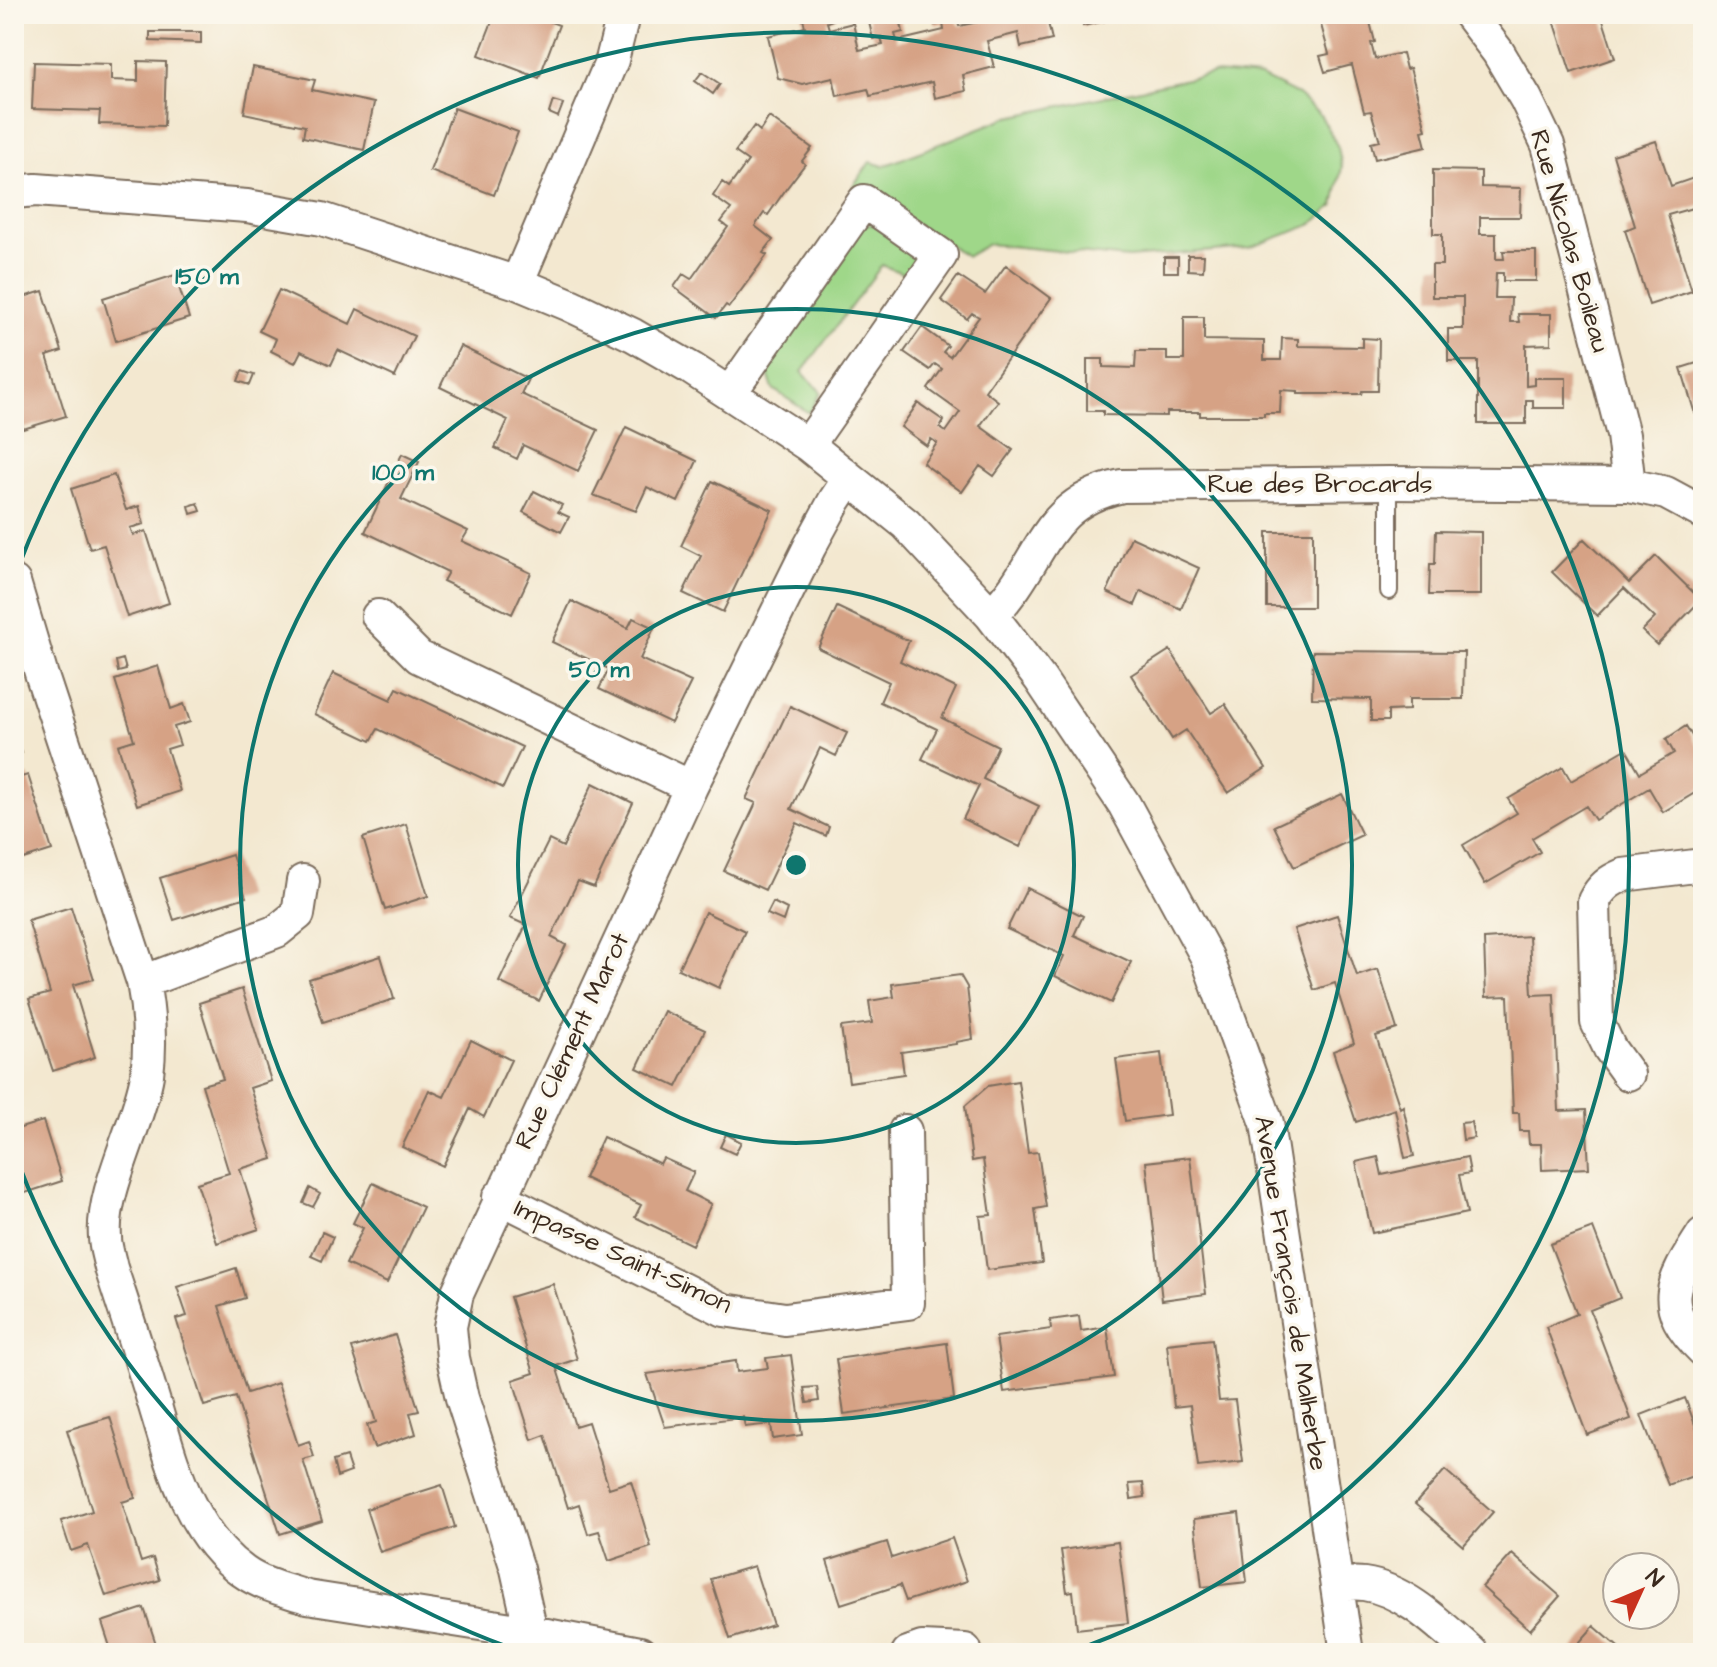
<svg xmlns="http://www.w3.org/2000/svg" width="1717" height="1667" viewBox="0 0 1717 1667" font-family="'Architects Daughter',sans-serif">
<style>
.green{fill:#9fd789;stroke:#6d8054;stroke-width:2}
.building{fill:#d6a285}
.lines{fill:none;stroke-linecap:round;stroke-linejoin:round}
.lane-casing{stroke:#7b6c5c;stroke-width:20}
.street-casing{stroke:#7b6c5c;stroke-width:36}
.lane{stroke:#fff;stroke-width:16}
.street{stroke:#fff;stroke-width:32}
.ring{fill:none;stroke:#0f766e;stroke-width:4}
.labels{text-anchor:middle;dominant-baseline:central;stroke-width:7;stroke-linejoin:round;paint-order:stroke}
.street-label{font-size:26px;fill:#3b2a1e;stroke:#fbf7ec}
.centre{fill:#0f766e;stroke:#fbf7ec;stroke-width:4}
.ring-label{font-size:24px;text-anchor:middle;font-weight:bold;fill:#0f766e;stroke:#fbf7ec;stroke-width:7;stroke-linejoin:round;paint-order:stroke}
</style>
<rect width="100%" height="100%" fill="#fbf7ec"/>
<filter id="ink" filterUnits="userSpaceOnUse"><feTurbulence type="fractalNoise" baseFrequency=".0125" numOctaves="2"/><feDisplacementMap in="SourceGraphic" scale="16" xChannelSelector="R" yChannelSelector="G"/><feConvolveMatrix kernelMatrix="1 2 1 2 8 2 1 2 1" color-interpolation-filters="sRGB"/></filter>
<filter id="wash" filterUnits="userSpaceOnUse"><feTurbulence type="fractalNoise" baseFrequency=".006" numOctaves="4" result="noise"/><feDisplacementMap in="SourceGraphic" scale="32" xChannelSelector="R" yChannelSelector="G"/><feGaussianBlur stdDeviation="1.8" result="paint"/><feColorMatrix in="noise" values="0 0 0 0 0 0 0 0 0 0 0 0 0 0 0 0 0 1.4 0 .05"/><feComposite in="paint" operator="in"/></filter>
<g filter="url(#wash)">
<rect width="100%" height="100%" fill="#f3e8d0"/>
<!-- green -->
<path class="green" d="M1215,73L1261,77L1298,95L1321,116L1338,147L1342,167L1334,205L1311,225L1249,248L1128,258L988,244L967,256L853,186L870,162L884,166L1005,118Z
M874,224L923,255L909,276L882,265L802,372L821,392L809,413L773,389L766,368L862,225Z"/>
<g id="blocks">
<!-- building -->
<path class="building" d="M178,14H198V19H178Z
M495,14H529L559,25L539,78L479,55Z
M802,14H834L835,19L827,22L829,29L853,23L859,50L883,45L881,37L873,39L867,14H899L903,32L895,34L897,41L944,30L943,23L935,25L932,14H964L965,17L957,19L959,26L983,21L981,14H1046L1052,40L1021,47L1018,33L987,41L994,67L963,75L966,91L935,98L932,82L870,96L868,89L837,96L833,77L802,84L778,78L768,36L805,27Z
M1080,14H1113L1114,19L1083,26Z
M1318,14H1368L1375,42L1371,43L1375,59L1402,53L1406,69L1410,68L1418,98L1426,130L1422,131L1426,147L1375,159L1371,143L1380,141L1371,111L1364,112L1352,65L1325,72L1320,56L1329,54Z
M1552,14H1601L1615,58L1571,73Z
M150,32H201V43L150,41Z
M138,61L166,62L164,126L99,124L100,111L32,109L34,62L111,64V80L138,81Z
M253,67L315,80L312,90L374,103L364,150L303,137L305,126L244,113Z
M702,72L720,84L713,94L695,81Z
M553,101L563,104L558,117L549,113Z
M454,108L518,132L494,195L430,171Z
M769,117L812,148L802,161L805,164L786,189L768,215L764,213L755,226L773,240L763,253L767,255L729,307L726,305L716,318L674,287L683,274L691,279L728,227L721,222L731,209L713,196L722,182L729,187L748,161L735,152L754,126L760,131Z
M1656,141L1671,186L1697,177L1695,172L1703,169V205L1668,215L1692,291L1649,305L1625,230L1635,226L1613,155Z
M1433,170L1481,171V187L1521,188L1520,217H1480V234H1496V259H1504L1503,251H1536V281H1503V273H1496L1495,298H1511L1510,322H1519L1518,314H1551V344L1526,345V386L1534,385V378H1566V408H1533V400H1526V424H1478V361H1448V329H1463V297H1432V265H1442V234H1433Z
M1188,255H1204L1203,271L1188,270Z
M1164,257H1178V272H1164Z
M1006,265L1051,298L985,391L998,401L980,426L1013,450L994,476L980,466L962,492L923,463L937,443L931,439L927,446L901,427L918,403L944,421L940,428L946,432L960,412L928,389L942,369L935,364L930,370L904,352L922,327L948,346L943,352L950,357L979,317L972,313L967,319L941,300L958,276L985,294Z
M175,275L189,318L116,341L103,298Z
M279,290L350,324L357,309L414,336L395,377L338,350L331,365L301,351L295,363L271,351L276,339L259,331Z
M43,291L62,351L47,356L66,416L23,429L14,401V366L20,364L14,346V300Z
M1184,317H1204V340L1264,341V360H1281L1282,338L1298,339V346L1362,347V338L1379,339L1378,391H1362L1361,394H1298V391L1281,390L1280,413H1264V416H1200V412H1167V416L1103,415V411H1087V359H1103V367L1135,368L1136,351H1167V360H1184Z
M460,346L528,379L521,394L598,430L578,471L523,445L517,459L495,448L508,420L440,387Z
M1703,361V437H1702L1681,368Z
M242,371L254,375L250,385L238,381Z
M626,427L697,461L678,502L647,487L636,511L593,495Z
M402,454L419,462L401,499L468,531L462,541L531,573L512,614L443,581L448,572L365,532Z
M114,475L126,510L139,506L144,524L130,528L133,535L146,531L169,603L127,617L104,545L90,549L71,489Z
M712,481L772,510L723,612L683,593L701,556L681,546Z
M534,491L562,505L558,512L569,517L561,532L523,512Z
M198,503L201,511L191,514L189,506Z
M1436,531L1481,532V595H1429L1430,564H1435Z
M1267,532H1313V607H1267Z
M1131,537L1199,568L1181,609L1141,591L1135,605L1107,592Z
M1584,539L1629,583L1656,556L1701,600L1657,645L1642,631L1655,618L1624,588L1597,616L1552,572Z
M571,601L628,628L633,618L654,628L640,659L691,682L671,723L599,689L609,669L552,642Z
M837,607L909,641L900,661L956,688L942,718L998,746L983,779L1039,806L1020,847L963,819L979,786L922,759L937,729L880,702L889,682L818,648Z
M1170,650L1211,713L1225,704L1266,768L1228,793L1186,730L1172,739L1131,675Z
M1313,651L1464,652L1463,699H1409V710L1388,711V721H1371V699L1312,698Z
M123,659L126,670L118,672L116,661Z
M158,666L171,709L184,704L190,722L174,727L180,745L167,749L180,791L137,805L118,745L134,740L115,680Z
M333,673L391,700L397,688L522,747L503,788L378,729L371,741L314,714Z
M790,706L847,733L836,756L820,748L791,809L829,827L826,836L797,823L765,890L724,871L756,803L746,799Z
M1686,726L1703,754V788L1663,812L1649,788L1595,820L1586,806L1532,838L1540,852L1485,884L1463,845L1517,813L1508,799L1563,767L1571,781L1626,749L1640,773L1674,753L1666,739Z
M14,731L22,753L14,756Z
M28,775L52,850L14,862V779Z
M593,783L633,803L594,887L578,881L551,937L566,945L539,1001L499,982L526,925L510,918L549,840L563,847Z
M1342,794L1362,835L1294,867L1274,826Z
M406,824L428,896L385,910L363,838Z
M232,855L246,897L174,920L160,878Z
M1027,888L1083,916L1074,935L1131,962L1111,1003L1055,976L1064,956L1007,929Z
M773,902L787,909L783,921L767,914Z
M71,907L94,979L73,985L95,1057L53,1071L29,999L50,993L28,920Z
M705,912L745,931L719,988L678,969Z
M1337,915L1357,976L1378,969L1397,1029L1376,1036L1400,1108L1403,1106L1414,1156L1405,1158L1395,1109L1356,1122L1333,1051L1354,1043L1335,983L1314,990L1294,929Z
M1529,936L1532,995L1554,994L1559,1111L1586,1110L1589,1168L1542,1170L1541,1144H1529L1528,1131H1520L1519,1113H1513L1508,996L1486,997L1484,939Z
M381,956L394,999L323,1022L309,979Z
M960,975L967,987L973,1039L956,1042V1044L901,1052L904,1074L849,1082L841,1027L872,1023L869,1001L894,997L892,984Z
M242,989L271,1081L250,1088L273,1159L240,1169L259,1229L217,1243L197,1183L229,1173L202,1085L223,1079L199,1003Z
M664,1011L705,1030L677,1087L637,1068Z
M471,1040L511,1060L484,1117L470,1109L443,1166L402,1147L429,1090L444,1097Z
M1161,1053L1169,1115L1125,1121L1116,1059Z
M1018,1081L1028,1153L1038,1152L1046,1207L1035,1209L1042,1263L987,1270L980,1216L991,1215L983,1159L972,1161L965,1106L988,1086Z
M43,1121L62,1181L19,1195L14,1179V1130Z
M1471,1122L1474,1138L1463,1140L1461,1123Z
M726,1134L741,1142L735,1154L720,1147Z
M603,1137L660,1164L663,1158L694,1172L685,1191L711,1204L692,1245L635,1217L641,1205L584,1178Z
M1190,1157L1206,1294L1162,1300L1146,1162Z
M1378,1157L1382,1175L1467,1157L1470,1173L1459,1175L1467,1213L1372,1233L1356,1162Z
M373,1183L423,1207L387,1283L346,1264L363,1228L353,1223Z
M310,1188L320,1194L313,1207L303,1203Z
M1593,1228L1620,1298L1590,1310L1631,1419L1587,1435L1546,1327L1577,1314L1550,1244Z
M322,1232L333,1237L322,1261L311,1256Z
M236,1268L245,1298L219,1306L247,1393L278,1383L298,1445L309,1441L314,1457L303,1460L322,1521L280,1534L236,1397L204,1406L176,1319L187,1316L177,1287Z
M553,1284L577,1359L556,1366L575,1426L588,1422L609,1488L631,1481L651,1547L609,1561L599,1531L588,1534L579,1504L568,1508L545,1435L532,1440L513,1380L534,1373L510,1297Z
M1079,1316L1081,1331L1107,1327L1114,1377L1004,1392L996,1337L1051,1329L1050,1320Z
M395,1335L419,1411L410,1413L416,1434L374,1448L367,1425L376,1422L352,1348Z
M1212,1339L1219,1401L1235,1400L1243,1462L1198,1467L1190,1405L1174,1407L1167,1344Z
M947,1343L954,1399L844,1414L836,1359Z
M791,1355L802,1435L780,1438L773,1439L771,1424L745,1427L743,1417L665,1427L647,1374L736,1361L737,1372L768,1368L766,1358Z
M817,1387L819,1401L807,1403L804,1388Z
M1685,1398L1703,1446V1478L1701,1473L1668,1485L1641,1415Z
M110,1417L135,1498L122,1502L141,1562L153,1558L160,1580L106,1596L88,1545L71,1551L61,1521L92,1511L67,1430Z
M346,1457L351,1472L337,1477L333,1461Z
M1445,1470L1493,1512L1463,1546L1415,1504Z
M1143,1483L1145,1497L1131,1499L1129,1484Z
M442,1485L455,1527L380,1552L366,1509Z
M1239,1513L1247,1582L1202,1587L1194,1519Z
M952,1538L967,1581L906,1601L900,1585L841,1604L827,1561L887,1542L892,1558Z
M1118,1542L1128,1623L1077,1629L1073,1591L1067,1592L1061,1550Z
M1512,1554L1560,1596L1530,1630L1482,1587Z
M754,1566L773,1625L730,1639L711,1579Z
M144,1608L159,1653H112L102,1622Z
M1594,1626L1625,1653H1570Z"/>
</g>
</g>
<g filter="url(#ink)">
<use href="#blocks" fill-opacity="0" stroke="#7b6c5c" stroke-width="2"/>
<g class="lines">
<!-- lane casing -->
<g class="lane-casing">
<path id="lane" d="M1389,483V591"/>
</g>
<!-- street casing -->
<g class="street-casing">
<path id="street" d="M1469,14L1498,52L1526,99L1548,145L1623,435L1629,485
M14,192L36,190L247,206L322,219L517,283L570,305L633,335L692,369L808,445L906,524L991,615L1040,679L1124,804L1207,957L1267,1123L1347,1653
M517,283L612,60L621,24L620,14
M730,393L864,201L941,255L808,445
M14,582L41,673L143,982C149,1013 151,1044 147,1075C139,1124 101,1191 105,1237C105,1247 109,1258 111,1268C125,1311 139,1353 152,1396C171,1458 187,1532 244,1572C262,1585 286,1590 307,1597L531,1632L640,1653
M991,615C1044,564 1040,503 1122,486L1389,483L1629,485L1666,493L1703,513
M378,616L419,657L691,787
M143,982L277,931L298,914L303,881
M1628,1074L1610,1049L1597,1022L1594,901C1601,887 1609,881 1623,875L1703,865
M499,1197L724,1310L785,1319L908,1303L905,1131
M1703,1234C1672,1282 1656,1304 1703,1350
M1338,1584C1347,1584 1356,1583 1364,1584C1406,1590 1442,1627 1472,1653
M531,1632L517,1569L462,1398L453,1358L450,1327L457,1294L691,787L810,546L835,500L849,479
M908,1653L922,1648L965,1650"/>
</g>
<!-- lane -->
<use href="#lane" class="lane"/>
<!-- street -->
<use href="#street" class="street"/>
</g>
</g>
<!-- distance rings -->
<g class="ring">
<circle cx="796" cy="865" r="278"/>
<circle cx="796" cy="865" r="556"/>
<path d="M525 1653A833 833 0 0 1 16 1157M16 573A833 833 0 1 1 1067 1653"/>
</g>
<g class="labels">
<!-- street labels -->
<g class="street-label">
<text transform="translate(1570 241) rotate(74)">Rue Nicolas Boileau</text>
<text x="1320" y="484">Rue des Brocards</text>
<text transform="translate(572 1041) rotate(-65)">Rue Clément Marot</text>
<text transform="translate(623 1256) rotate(25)">Impasse Saint-Simon</text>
<text transform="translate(1291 1293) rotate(81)">Avenue François de Malherbe</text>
</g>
</g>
<circle cx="796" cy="865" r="12" class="centre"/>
<g class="ring-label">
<text x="207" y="284">150 m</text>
<text x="403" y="480">100 m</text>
<text x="599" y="677">50 m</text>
</g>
<!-- margin -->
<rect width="1717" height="1667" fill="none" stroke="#fbf7ec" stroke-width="48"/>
<!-- north arrow -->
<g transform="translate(1641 1591) rotate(46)"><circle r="38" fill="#fbf7ec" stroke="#aea59a" stroke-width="2"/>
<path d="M0-6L14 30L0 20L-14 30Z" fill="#c8321e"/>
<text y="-12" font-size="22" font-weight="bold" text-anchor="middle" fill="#3b2a1e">N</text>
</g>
</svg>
